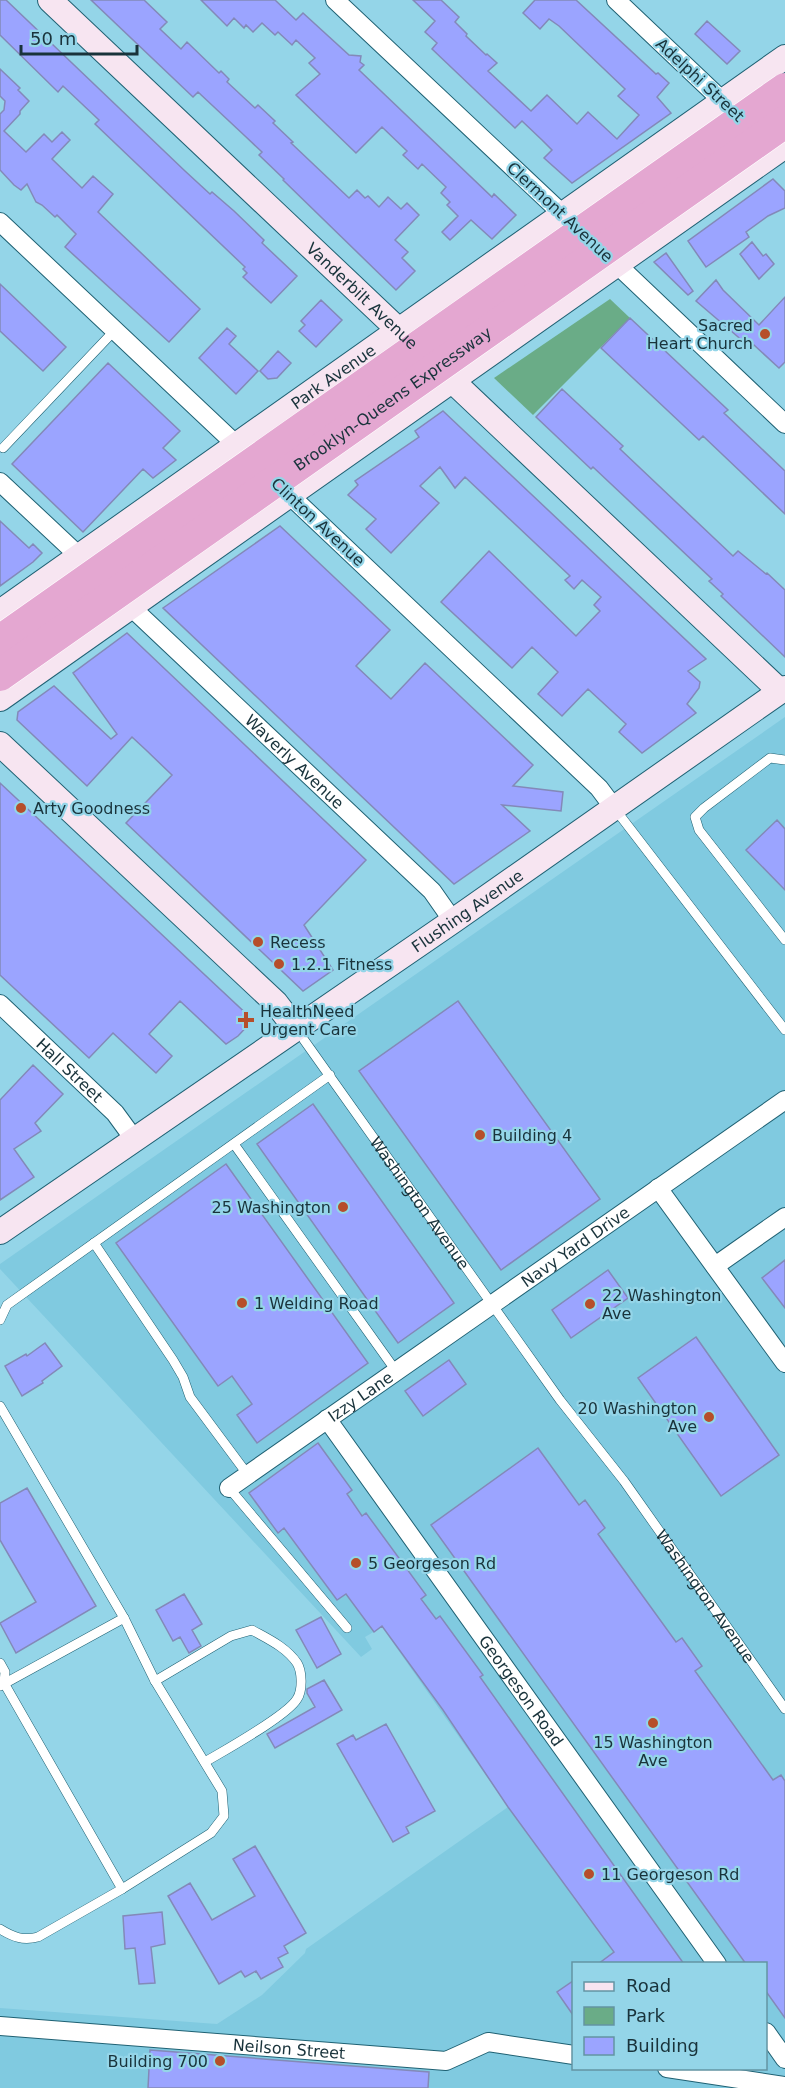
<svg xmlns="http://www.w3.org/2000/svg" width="785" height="2088" viewBox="0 0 785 2088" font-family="'DejaVu Sans',sans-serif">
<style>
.built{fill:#80cae0;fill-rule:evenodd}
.green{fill:#6aac87}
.building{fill:#9ba4ff;stroke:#8389b8;stroke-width:1.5}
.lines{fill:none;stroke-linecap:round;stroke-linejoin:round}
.lane-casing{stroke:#1f6173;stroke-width:10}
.street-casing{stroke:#1f6173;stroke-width:20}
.secondary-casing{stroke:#1f6173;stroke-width:26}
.lane{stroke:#fff;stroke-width:9}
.street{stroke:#fff;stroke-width:18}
.secondary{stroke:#f7e5f1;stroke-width:24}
.highway-bridge-casing{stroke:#fff;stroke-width:33;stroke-linecap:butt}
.highway-bridge{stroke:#e4a7d1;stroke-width:32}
.poi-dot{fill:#b64e2a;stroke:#94d5e8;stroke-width:2}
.labels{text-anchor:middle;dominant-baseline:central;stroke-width:4.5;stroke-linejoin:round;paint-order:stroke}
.street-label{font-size:16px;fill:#19333b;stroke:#94d5e8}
.poi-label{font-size:16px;fill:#19333b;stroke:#94d5e8;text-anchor:start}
</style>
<rect width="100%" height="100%" fill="#94d5e8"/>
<!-- built -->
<path class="built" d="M785,717V2088H0V2008L217,2024L262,1995L305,1953L306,1949L508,1807L382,1627L365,1637L372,1649L361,1657L0,1269V1264ZM574,1964H766V2068H574Z"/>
<!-- green -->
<path class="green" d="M610,299L630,318L533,415L494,378Z"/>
<!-- building -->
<path class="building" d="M0,0H6L185,171L210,194L212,192L234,211L264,240L262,243L297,276L271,303L243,277L247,273L243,269L245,267L95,124L99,120L63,86L58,92L0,35Z
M91,0H144L167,22L160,29L181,49L187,42L219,73L221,71L229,79L227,82L255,108L258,105L275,121L273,123L293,142L291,143L349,198L357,190L365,198L368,196L379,207L388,197L401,209L407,203L419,215L395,240L408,252L402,258L415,271L396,290L283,180L284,179L259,155L262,152L245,136L198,92L193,97Z
M201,0H275L296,20L303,13L349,55L361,56L360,62L364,65L359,70L492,197L494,194L516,215L492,239L471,220L450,240L442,232L458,216L447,205L450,202L441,193L446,187L422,164L418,169L403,155L407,151L382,127L356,153L296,95L320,74L309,63L315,58L296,40L292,45L278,32L275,35L262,23L253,32L246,25L244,28L234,18L227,26Z
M413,0H441L459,17L455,22L467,34L466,36L486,55L487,54L497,63L488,71L531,111L547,95L577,124L588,112L617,139L639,115L618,96L625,89L559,26L549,19L540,29L523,13L535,0H576L656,74L658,73L669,83L657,97L671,113L572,183L544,158L552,150L542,140L522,121L515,128L432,49L437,43L425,32L435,21Z
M707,21L740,51L727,64L695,34Z
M0,69L20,88L18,90L29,101L20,111V114L4,131L26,152L44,134L52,142L62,132L70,140L52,159L82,188L93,176L113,194L98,212L200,309L169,342L65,247L76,234L57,215L55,217L42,205L36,202L27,184L21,190L14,185L0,170V114L4,110L5,101L0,96Z
M773,179L785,191V208L768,216L746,232L749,237L706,267L688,241Z
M752,242L763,256L766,254L774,264L759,279L740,254Z
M666,253L693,291L688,295L654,262Z
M716,280L723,290L759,325L785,297V362L779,368L754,345L751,348L696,301Z
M0,284L66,347L43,371L0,331Z
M321,300L342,320L316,347L299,331L305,325L301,321Z
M630,318L728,410L724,413L785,471V514L703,436L699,440L601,348Z
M227,328L236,336L229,344L258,371L236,394L199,358Z
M278,351L291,363L277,378L268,379L260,371Z
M108,363L180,431L163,448L176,460L153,478L143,469L83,532L12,464Z
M562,389L623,446L620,449L733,556L738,551L766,574L767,573L785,590V657L721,596L723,594L709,581L712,579L593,467L591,469L536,417Z
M443,411L706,659L688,671L700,682L699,688L687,704L696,713L642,753L619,732L626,724L588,689L562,716L538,694L558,672L532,647L512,668L441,602L489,551L576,636L600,611L594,605L601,597L582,580L574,589L565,580L570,576L465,477L455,488L440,467L420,486L439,503L391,553L366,529L376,519L348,495L358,485L355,481L419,437L415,431Z
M0,521L29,548L33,544L42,553L33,562L0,586Z
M280,526L390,630L356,666L391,699L425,663L533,765L513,786L563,792L561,811L502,805L530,831L454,884L163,608Z
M127,633L366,860L304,925L333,970L303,991L126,823L172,775L146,750L132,737L87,786L17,720L18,712L54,686L111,739L117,734L73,673Z
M0,783L253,1020L238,1036L226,1044L180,1001L149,1034L172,1056L156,1073L113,1033L89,1058L0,975Z
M777,820L785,829V890L746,850Z
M458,1001L600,1199L501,1270L359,1071Z
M33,1065L63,1094L35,1123L41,1131L14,1149L34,1177L0,1200V1100Z
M313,1104L454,1303L398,1343L257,1144Z
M226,1164L368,1363L257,1443L237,1415L252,1404L232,1376L218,1386L116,1243Z
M785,1260V1308L762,1278Z
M608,1270L628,1298L571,1338L552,1310Z
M696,1337L779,1455L721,1496L638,1378Z
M45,1343L62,1366L42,1381L43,1383L22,1396L5,1366L26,1354L27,1356Z
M449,1360L466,1384L423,1416L405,1391Z
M318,1443L352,1490L347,1494L362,1516L366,1513L426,1595L421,1599L436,1619L440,1616L483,1675L480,1677L684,1964H598L614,1952L508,1807L443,1710L382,1626L374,1632L346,1594L337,1600L284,1528L278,1533L249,1493Z
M538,1448L579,1505L585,1500L605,1528L598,1534L676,1642L682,1638L702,1666L695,1671L773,1780L781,1775L785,1781V2018L765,1990V1964H746L431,1525Z
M27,1488L96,1606L16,1653L0,1623L36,1602L0,1540V1503Z
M184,1594L202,1624L192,1630L201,1646L189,1653L180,1637L173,1641L156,1610Z
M321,1617L341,1654L317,1668L296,1630Z
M324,1680L342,1710L275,1748L267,1734L315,1707L307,1693V1689Z
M386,1724L435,1811L406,1827L409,1833L393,1842L337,1744L353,1735L356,1740Z
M255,1846L306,1933L284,1946L288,1953L278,1958L283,1967L261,1979L256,1971L245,1977L241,1971L219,1984L168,1896L190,1883L212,1920L255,1896L233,1859Z
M162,1912L165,1944L151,1947L155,1983L139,1984L135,1948L125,1949L123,1916Z
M573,1981V2015L557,1992Z
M150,2050L429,2072L428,2088H148Z"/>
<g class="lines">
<!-- lane casing -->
<g class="lane-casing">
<g id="lane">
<path d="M3,448L115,330"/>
<path d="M785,760L770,758L704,808L695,817L699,830L785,940"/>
<path d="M615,809L785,1030"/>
<path id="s1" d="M304,1040L560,1400L624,1481L785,1709"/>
<path d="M234,1144L396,1371"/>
<path d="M94,1243L173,1360L183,1377L190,1397L248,1475"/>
<path d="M0,1320L7,1305L330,1075"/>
<path d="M0,1406L124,1618L155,1681L222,1791L224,1816L211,1833L122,1889L4,1683L5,1672L0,1663"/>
<path d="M229,1488L347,1628"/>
<path d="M155,1681L231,1636L252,1630C268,1639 286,1647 297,1663C302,1671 303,1690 297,1699C287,1716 225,1750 205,1762"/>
<path d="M0,1686L124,1618"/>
<path d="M0,1929C13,1937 23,1941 38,1937L122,1889"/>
</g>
</g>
<!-- street casing -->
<g class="street-casing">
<g id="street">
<path d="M335,0L572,223"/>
<path d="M616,0L731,109"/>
<path d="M0,222L246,454"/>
<path d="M608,256L785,424"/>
<path d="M0,482L79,556"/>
<path d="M281,487L599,788L614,808"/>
<path id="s2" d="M131,607L432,891L453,921"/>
<path id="s3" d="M0,1004L115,1113L134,1139"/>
<path d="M658,1188L785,1363"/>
<path d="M715,1266L785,1217"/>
<path id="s4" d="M327,1419L717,1964"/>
<path id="s5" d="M229,1488L785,1100"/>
<path id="s6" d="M0,2026L446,2061L488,2042L574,2055"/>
<path d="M766,2032L785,2059"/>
<path d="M667,2068L785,2086"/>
</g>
</g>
<!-- secondary casing -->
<g class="secondary-casing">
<g id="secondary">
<path id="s7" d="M50,0L780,691"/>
<path id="s8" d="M0,612L785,57"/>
<path d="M0,699L785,146"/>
<path d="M0,744L276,1003L295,1028"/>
<path id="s9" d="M0,1232L453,921L785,688"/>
</g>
</g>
<!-- lane -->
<use href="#lane" class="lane"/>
<!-- street -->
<use href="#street" class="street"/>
<!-- secondary -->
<use href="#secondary" class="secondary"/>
<!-- highway-bridge casing -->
<g class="highway-bridge-casing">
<g id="highway-bridge">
<path d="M0,641L785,89"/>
<path id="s10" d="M0,675L785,122"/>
</g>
</g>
<!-- highway-bridge -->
<use href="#highway-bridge" class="highway-bridge"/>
</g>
<!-- markers -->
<g class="poi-dot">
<circle cx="765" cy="334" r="6"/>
<circle cx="21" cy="808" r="6"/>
<circle cx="258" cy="942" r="6"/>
<circle cx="279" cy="964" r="6"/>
<path d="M243 1011h6v6h6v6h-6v6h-6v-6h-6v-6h6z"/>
<circle cx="480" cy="1135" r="6"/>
<circle cx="343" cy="1207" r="6"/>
<circle cx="242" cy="1303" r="6"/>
<circle cx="590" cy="1304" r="6"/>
<circle cx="709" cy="1417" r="6"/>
<circle cx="356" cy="1563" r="6"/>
<circle cx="653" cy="1723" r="6"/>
<circle cx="589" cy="1874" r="6"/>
<circle cx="220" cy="2061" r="6"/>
</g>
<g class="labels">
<!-- street labels -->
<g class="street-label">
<text transform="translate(700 80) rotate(43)">Adelphi Street</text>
<text transform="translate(560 212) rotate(43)">Clermont Avenue</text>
<text stroke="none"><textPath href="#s7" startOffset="430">Vanderbilt Avenue</textPath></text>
<text stroke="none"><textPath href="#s8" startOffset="408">Park Avenue</textPath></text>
<text stroke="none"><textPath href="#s10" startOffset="480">Brooklyn-Queens Expressway</textPath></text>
<text transform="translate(318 522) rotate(43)">Clinton Avenue</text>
<text stroke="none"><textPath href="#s2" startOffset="225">Waverly Avenue</textPath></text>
<text stroke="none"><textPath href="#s9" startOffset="567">Flushing Avenue</textPath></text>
<text stroke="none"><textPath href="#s3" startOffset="96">Hall Street</textPath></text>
<text stroke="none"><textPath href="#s1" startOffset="200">Washington Avenue</textPath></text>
<text stroke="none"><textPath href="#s5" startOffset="422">Navy Yard Drive</textPath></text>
<text stroke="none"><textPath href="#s5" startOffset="160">Izzy Lane</textPath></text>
<text stroke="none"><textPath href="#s1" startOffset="686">Washington Avenue</textPath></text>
<text stroke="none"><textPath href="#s4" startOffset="334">Georgeson Road</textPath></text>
<text stroke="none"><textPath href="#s6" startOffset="290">Neilson Street</textPath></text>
</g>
<!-- poi labels -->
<g class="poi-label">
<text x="753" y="325" text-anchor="end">Sacred<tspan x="753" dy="18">Heart Church</tspan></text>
<text x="33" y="808">Arty Goodness</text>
<text x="270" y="942">Recess</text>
<text x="291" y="964">1.2.1 Fitness</text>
<text x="260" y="1011">HealthNeed<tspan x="260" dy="18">Urgent Care</tspan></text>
<text x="492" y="1135">Building 4</text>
<text x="331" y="1207" text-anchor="end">25 Washington</text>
<text x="602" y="1295">22 Washington<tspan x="602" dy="18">Ave</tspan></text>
<text x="254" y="1303">1 Welding Road</text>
<text x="697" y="1408" text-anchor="end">20 Washington<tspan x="697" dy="18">Ave</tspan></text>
<text x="368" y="1563">5 Georgeson Rd</text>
<text x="653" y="1742" text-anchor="middle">15 Washington<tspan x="653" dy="18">Ave</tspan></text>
<text x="601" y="1874">11 Georgeson Rd</text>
<text x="208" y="2061" text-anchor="end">Building 700</text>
</g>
</g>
<!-- legend -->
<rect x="572" y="1962" width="195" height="108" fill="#94d5e8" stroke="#6394a3" stroke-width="1.5"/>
<rect x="584" y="1982" width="30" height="9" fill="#f7e5f1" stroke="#6394a3" stroke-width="1.5"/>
<text x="626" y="1992" font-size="18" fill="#19333b">Road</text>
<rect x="584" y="2007" width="30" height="18" fill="#6aac87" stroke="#6394a3" stroke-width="1.5"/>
<text x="626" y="2022" font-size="18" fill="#19333b">Park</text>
<rect x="584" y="2037" width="30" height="18" fill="#9ba4ff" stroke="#6394a3" stroke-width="1.5"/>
<text x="626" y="2052" font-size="18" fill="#19333b">Building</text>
<!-- scale -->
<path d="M21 45v9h116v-9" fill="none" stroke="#19333b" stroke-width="3"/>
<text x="30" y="45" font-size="18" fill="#19333b" stroke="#94d5e8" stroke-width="4.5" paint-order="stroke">50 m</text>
</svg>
